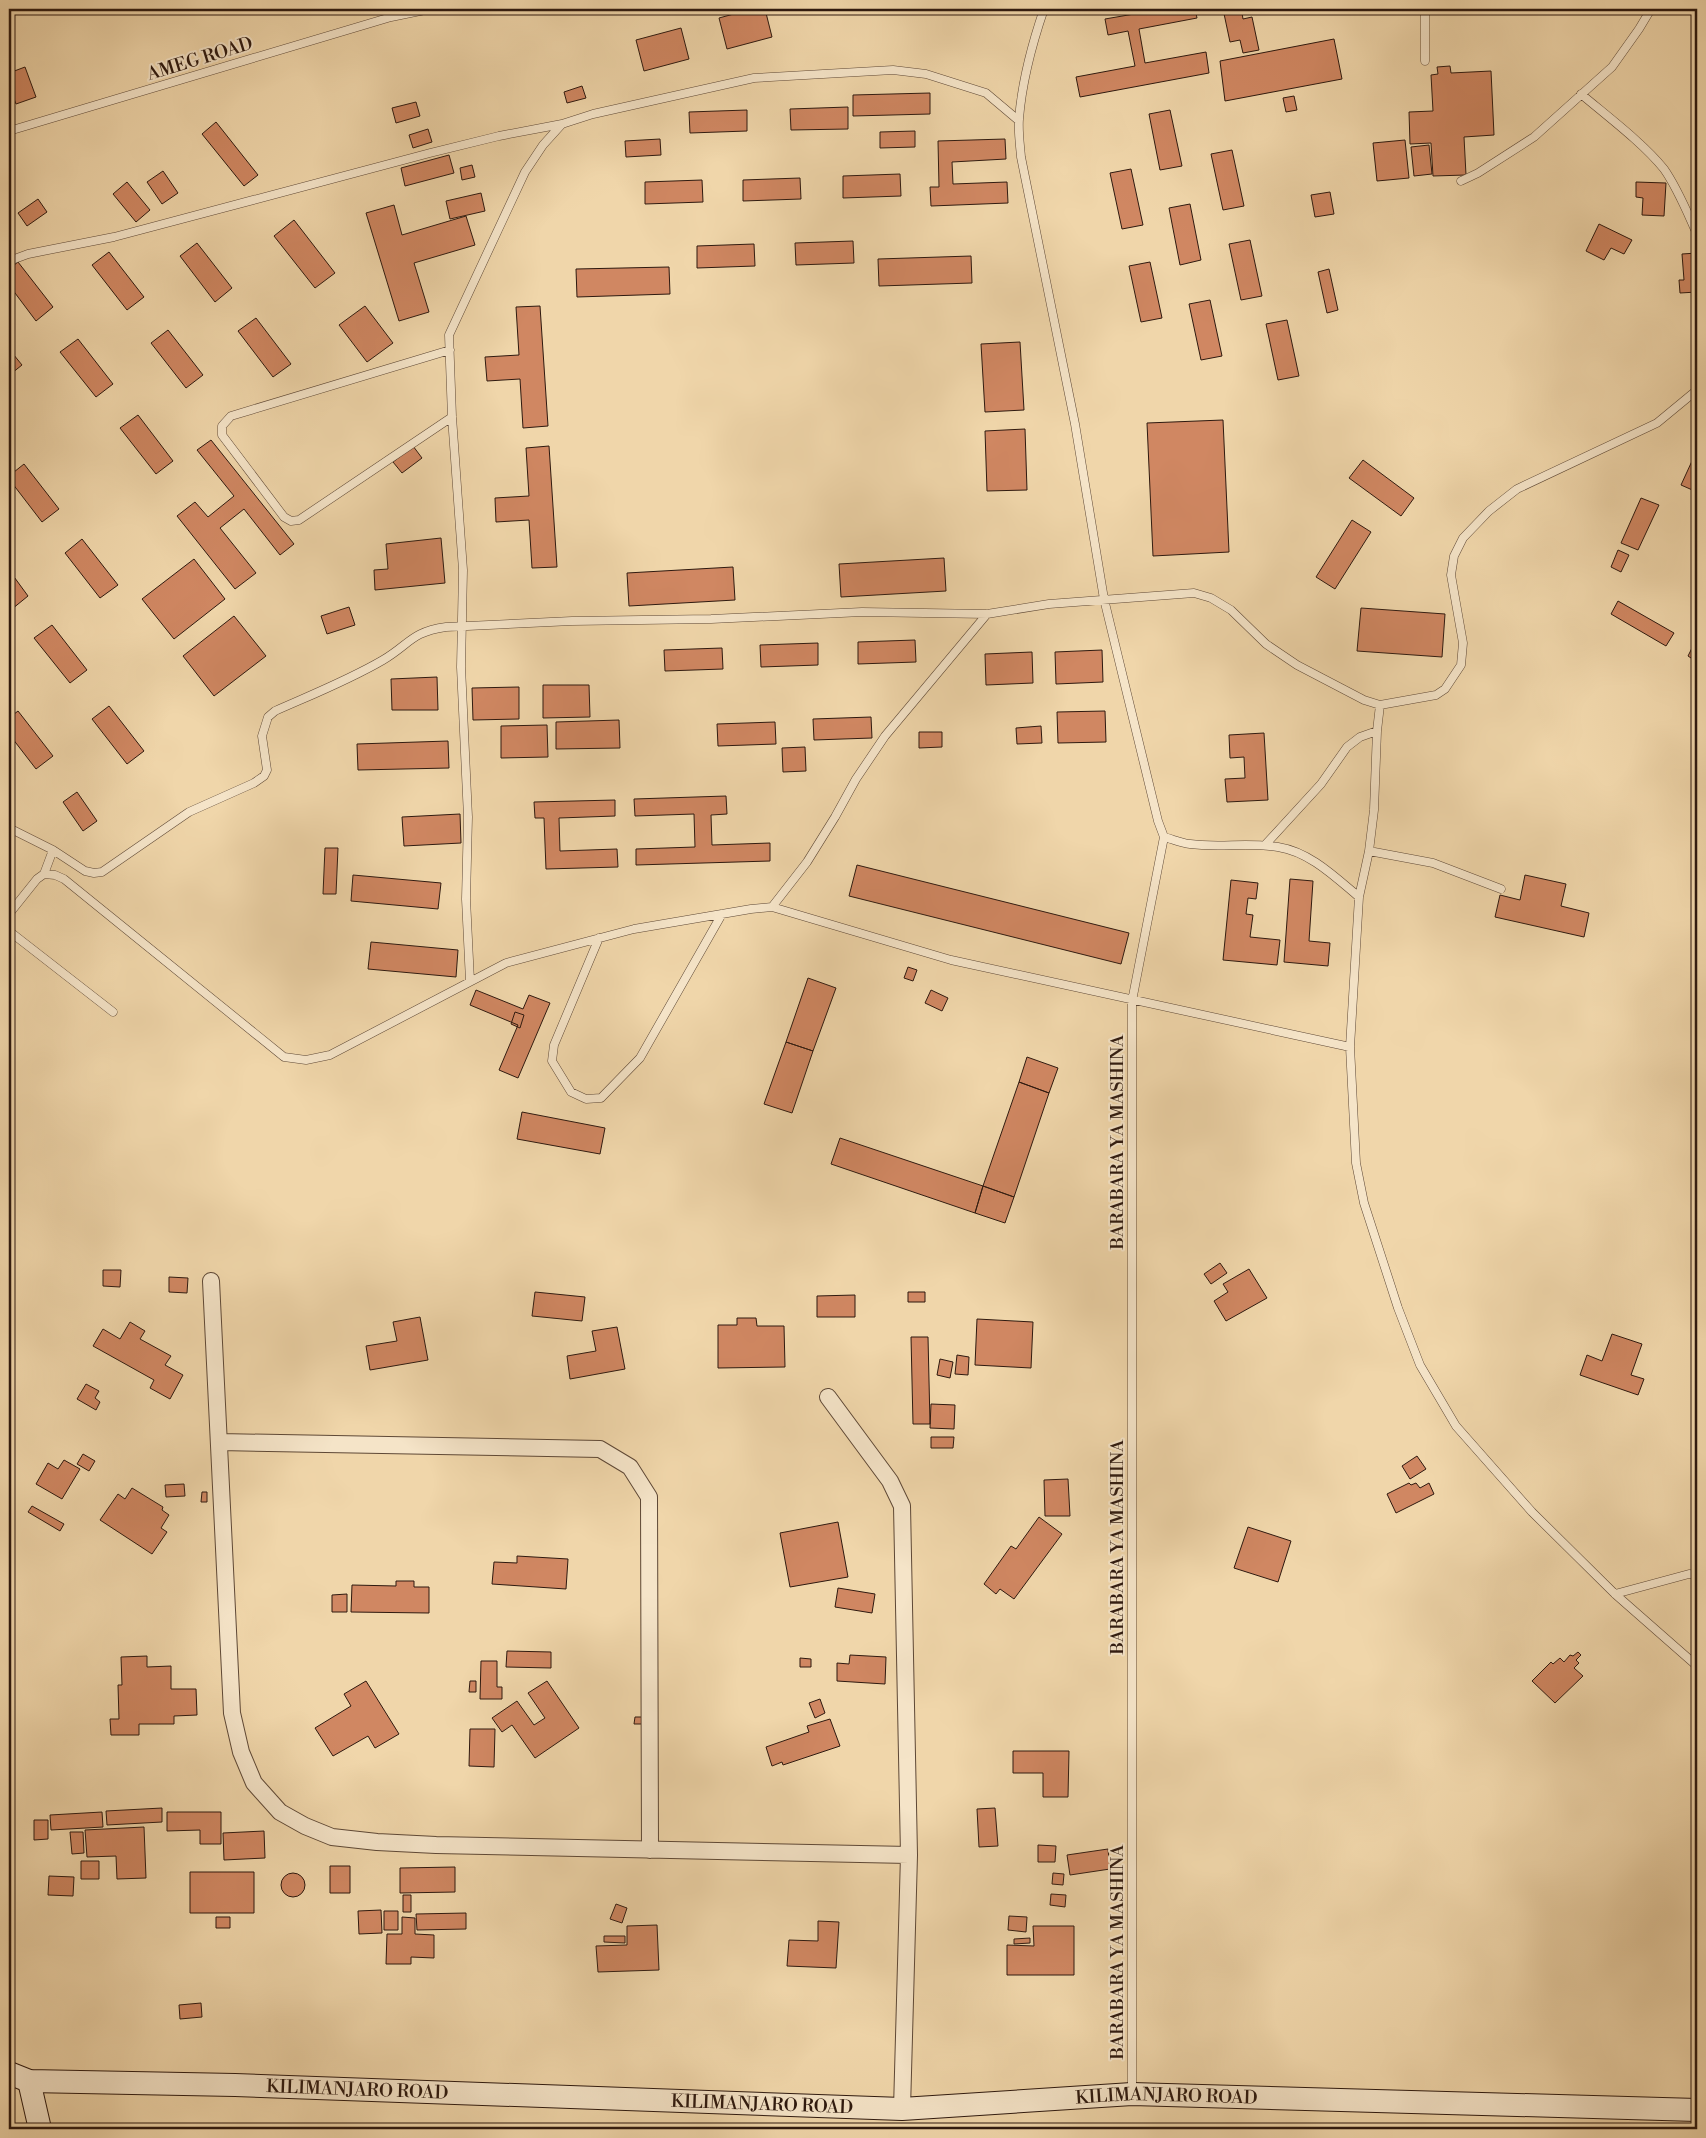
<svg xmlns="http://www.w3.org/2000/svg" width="1706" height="2138" viewBox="0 0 1706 2138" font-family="'Libre Bodoni',serif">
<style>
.building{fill:#d08762;stroke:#2e190f}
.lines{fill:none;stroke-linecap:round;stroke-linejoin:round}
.lane-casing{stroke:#5e4836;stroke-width:9}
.street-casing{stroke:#5e4836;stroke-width:18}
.secondary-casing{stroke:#2e190f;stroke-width:24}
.lane{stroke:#f5e4c8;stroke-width:8}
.street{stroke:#f5e4c8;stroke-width:16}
.secondary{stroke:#f5e4c8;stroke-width:22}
.labels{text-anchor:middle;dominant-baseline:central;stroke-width:4;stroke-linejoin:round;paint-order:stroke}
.street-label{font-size:18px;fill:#2e190f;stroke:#f5e4c8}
</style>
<rect width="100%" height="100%" fill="#f0d6aa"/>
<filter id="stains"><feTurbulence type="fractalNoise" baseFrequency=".004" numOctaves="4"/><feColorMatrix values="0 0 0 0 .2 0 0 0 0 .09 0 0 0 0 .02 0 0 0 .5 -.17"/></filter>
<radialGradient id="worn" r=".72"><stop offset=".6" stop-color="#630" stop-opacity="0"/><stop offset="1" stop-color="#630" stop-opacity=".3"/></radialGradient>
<!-- building -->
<path class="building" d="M752,9H765L772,37L727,49L719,18Z
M1163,9H1195L1197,18L1139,29L1145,63L1206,52L1209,73L1080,97L1076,77L1135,66L1128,31L1108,35L1105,19Z
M1223,9H1249L1250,12L1242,13L1243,19L1252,17L1259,50L1243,53L1240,40L1230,42Z
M681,28L689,59L644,71L636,40Z
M1334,39L1342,79L1225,101L1220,61Z
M1450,66L1451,73L1491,71L1494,135L1464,137L1466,175L1433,176L1431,143L1410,144L1409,112L1433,111L1431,75L1438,74L1437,67Z
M25,67L36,97L16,104L9,85V73Z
M582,86L586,98L567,103L564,92Z
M930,93V114L853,116V95Z
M1294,96L1297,110L1286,112L1283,98Z
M416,102L420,116L396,123L392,108Z
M848,107V129L791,130L790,109Z
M747,110V131L690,133L689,112Z
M1170,110L1182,166L1160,170L1149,114Z
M216,122L258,175L244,186L202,134Z
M428,129L432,142L413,148L409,135Z
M915,131V147L880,148V132Z
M660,139L661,155L626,157L625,141Z
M1005,139L1006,159L952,162L953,184L1007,182L1008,203L931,206L930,187H939L938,141Z
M1405,140L1409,178L1377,181L1373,143Z
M1429,145L1432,174L1414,176L1411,147Z
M1232,150L1244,206L1223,210L1211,154Z
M449,155L454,173L405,186L401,168Z
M472,165L475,177L462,180L460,168Z
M1131,169L1143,225L1122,229L1110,173Z
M163,171L178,193L162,204L147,182Z
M900,174L901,196L843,198V176Z
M800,178L801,199L743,201V180Z
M702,180L703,202L645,204V182Z
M127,182L150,210L136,222L113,194Z
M1636,182L1666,183L1664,216L1642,215L1643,198L1636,197Z
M1330,192L1334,214L1315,217L1311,195Z
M481,193L485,211L450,219L446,201Z
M38,199L47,212L27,226L18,213Z
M1190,204L1201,260L1180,265L1169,208Z
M394,205L402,235L466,216L475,245L414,263L429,312L399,321L366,213Z
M294,220L335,273L315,288L274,236Z
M1599,224L1632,240L1624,254L1611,248L1604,260L1586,251Z
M1250,240L1262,296L1241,300L1229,244Z
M853,241L854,263L796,265L795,243Z
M197,243L232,288L215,302L180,256Z
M754,244L755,266L697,268V246Z
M109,252L144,297L127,310L92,265Z
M1697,253V292L1680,293L1679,280H1684L1682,254Z
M971,256L972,283L879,286L878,259Z
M18,262L53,307L36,321L9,285V269Z
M1150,262L1162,318L1141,322L1129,266Z
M669,267L670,294L577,297L576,269Z
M1329,269L1338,310L1327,313L1318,272Z
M1210,300L1222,356L1201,360L1189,304Z
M365,306L393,343L367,362L339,325Z
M540,306L548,426L523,428L520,379L487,381L485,357L519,355L516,307Z
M256,318L291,364L273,377L238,331Z
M1287,320L1299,376L1278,380L1266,324Z
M168,330L203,375L186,388L151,343Z
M78,339L113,384L96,397L60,352Z
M1020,342L1024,410L985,412L981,344Z
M9,349L22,365L12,373L9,370Z
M138,415L173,461L156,474L120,428Z
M1223,420L1229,552L1153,556L1147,423Z
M1025,429L1027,490L987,491L985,431Z
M211,440L294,544L280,555L244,509L220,528L256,573L235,589L177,516L195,502L208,517L234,496L197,450Z
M413,446L422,458L402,473L393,462Z
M549,446L557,567L532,568L529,520L496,522L495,498L529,496L526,448Z
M1363,460L1414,498L1401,516L1349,478Z
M1692,461L1697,463V492L1681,485Z
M24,464L59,509L42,522L9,479V476Z
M1641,498L1659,505L1638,550L1621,543Z
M1352,520L1371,532L1335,589L1316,577Z
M441,538L445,583L375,590L374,570L388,569L386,544Z
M82,539L118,585L100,598L65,553Z
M1618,550L1629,555L1621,572L1611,567Z
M944,558L946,591L841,597L839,564Z
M194,559L225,599L174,639L142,599Z
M733,567L735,600L629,606L627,573Z
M9,570L28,596L12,609L9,605Z
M1618,601L1674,633L1666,646L1611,614Z
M349,607L355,625L327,634L321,616Z
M1361,608L1445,614L1442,657L1357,651Z
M234,616L266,656L214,696L183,656Z
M52,625L87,670L70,683L34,638Z
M915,640L916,662L858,664V642Z
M818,643V665L761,667L760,645Z
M1694,644L1697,646V662L1688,656Z
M722,648L723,669L665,671L664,650Z
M1102,650L1103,682L1056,684L1055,652Z
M1032,652L1033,683L986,685L985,654Z
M437,677L438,710H392L391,679Z
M543,685H589L590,717L543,718Z
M519,687V719L473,720L472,688Z
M109,706L144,751L127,764L92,719Z
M18,711L53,756L36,769L9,734V718Z
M1105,711L1106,742L1058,743L1057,712Z
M871,717L872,738L814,740L813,719Z
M619,720L620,748L556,749V722Z
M775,722L776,744L718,746L717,724Z
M547,725L548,757L501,758V726Z
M1041,726L1042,743L1017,744L1016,728Z
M919,732H942V747L919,748Z
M1264,733L1268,800L1227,802L1225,779L1245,778L1244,757L1230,758L1229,735Z
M448,741L449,768L358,770L357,744Z
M805,747L806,771L783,772L782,748Z
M77,792L97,821L83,831L63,802Z
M726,796L727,814L711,815L712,845L770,843V861L636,865V849L695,847L694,814L635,816L634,799Z
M615,800V816L559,818L560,851L617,849L618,867L546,869L544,818H535L534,802Z
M460,814L461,843L404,846L402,817Z
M325,848H338L336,894H323Z
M857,865L1129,933L1121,964L849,896Z
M353,875L441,883L438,909L351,901Z
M1525,875L1566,884L1561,906L1589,913L1584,937L1495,917L1500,895L1520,900Z
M1290,879L1313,881L1309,941L1330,943L1328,966L1284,962Z
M1231,880L1258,883L1256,899L1248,898L1246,914L1253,915L1250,937L1280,940L1277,965L1223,960Z
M371,942L458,950L456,977L368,969Z
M908,967L917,970L913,981L904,978Z
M808,978L836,988L813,1051L786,1042Z
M476,990L523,1009L529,995L550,1003L518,1078L499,1070L518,1025L470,1005Z
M931,990L948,998L942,1011L925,1003Z
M515,1012L524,1015L520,1028L511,1024Z
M786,1042L813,1051L792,1113L764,1104Z
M1027,1057L1058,1068L1049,1093L1019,1082Z
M1019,1082L1049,1093L1014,1197L983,1186Z
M522,1112L605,1128L600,1154L517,1139Z
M840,1138L983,1186L975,1213L831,1164Z
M983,1186L1014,1197L1005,1223L975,1213Z
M1220,1263L1227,1273L1211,1284L1204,1274Z
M1249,1269L1267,1298L1226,1321L1214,1301L1228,1292L1223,1284Z
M103,1270H121L120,1287L103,1286Z
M169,1277L188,1278L187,1293L169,1292Z
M535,1292L585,1297L582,1321L532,1316Z
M908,1292H925V1302H908Z
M855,1295V1317H817V1296Z
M420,1317L428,1360L370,1370L366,1346L397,1341L393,1322Z
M737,1318H756L757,1326H784L785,1367L718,1368V1325H737Z
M977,1319L1033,1322L1031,1368L975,1365Z
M130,1322L145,1331L140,1339L171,1356L165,1365L183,1375L170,1399L150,1388L154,1380L93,1346L103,1329L120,1339Z
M617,1327L625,1369L570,1379L567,1356L596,1351L592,1331Z
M1612,1334L1642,1344L1631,1375L1644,1379L1638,1395L1580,1375L1587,1355L1602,1361Z
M911,1337H928L930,1424H913Z
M957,1355L969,1357L968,1375L955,1374Z
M940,1359L953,1362L950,1378L937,1375Z
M86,1384L99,1391L95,1398L100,1402L96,1410L77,1399Z
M931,1404L955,1405L954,1429L930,1428Z
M931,1437H954L953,1448H931Z
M83,1454L95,1461L89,1471L77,1464Z
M1417,1456L1426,1469L1410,1479L1402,1466Z
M64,1460L80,1469L62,1499L36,1484L48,1463L58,1469Z
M1068,1479L1070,1516H1045L1044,1480Z
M1409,1483L1411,1485L1416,1483L1420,1488L1429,1483L1434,1494L1396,1513L1387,1494Z
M184,1484L185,1496L166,1497L165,1485Z
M132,1488L163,1507L162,1510L169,1515L161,1528L167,1532L152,1554L100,1520L118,1494L125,1499Z
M202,1492H207V1502H201Z
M32,1506L64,1524L60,1531L28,1512Z
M1039,1517L1062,1534L1014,1599L1000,1589L996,1594L984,1584L1011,1546L1016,1549Z
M838,1522L848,1577L790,1587L780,1533Z
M1248,1527L1291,1541L1278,1582L1234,1568Z
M517,1556L568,1559L566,1589L492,1584L494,1562L517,1563Z
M396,1581H414V1587H429V1613L351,1612L352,1585L396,1586Z
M838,1588L875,1594L872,1613L835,1607Z
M347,1594V1612H332V1595Z
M507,1651L551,1652V1668L506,1667Z
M1578,1652L1581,1655L1576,1660L1579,1663L1574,1668L1583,1676L1555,1703L1532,1681L1551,1662L1553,1664L1560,1658L1564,1662L1570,1655L1573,1656Z
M850,1655L886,1657L885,1684L837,1681V1663L849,1664Z
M147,1656V1667L171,1666V1689H196L197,1715L174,1716V1724H139V1735H111L110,1719H119L118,1685H122L121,1657Z
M800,1658L811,1659V1667H800Z
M481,1661H497V1687H502V1699H480Z
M366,1681L399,1734L375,1748L368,1736L333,1756L315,1728L351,1706L344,1694Z
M470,1681H476V1692H469Z
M547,1681L579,1728L535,1758L512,1725L502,1732L492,1718L517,1701L534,1725L545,1718L528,1693Z
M820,1699L825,1713L815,1718L809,1703Z
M635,1717H642V1724H634Z
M830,1719L840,1746L783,1765L782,1762L772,1766L766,1747L809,1732L807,1726Z
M470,1729H495L494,1767L469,1766Z
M1013,1751H1069L1068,1797H1043V1773H1013Z
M162,1808V1822L107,1825L106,1811Z
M995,1808L998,1846L979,1847L977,1809Z
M102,1812L103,1827L51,1830L50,1815Z
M167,1812H221V1844H200V1830L167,1831Z
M34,1820H48V1839L34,1840Z
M144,1827L146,1878L117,1879L116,1856L87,1857L85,1830Z
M264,1831L265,1858L224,1860L223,1833Z
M70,1832H83L84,1853L72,1854Z
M1038,1845L1056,1846L1055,1862H1038Z
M1108,1849L1110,1869L1070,1875L1067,1855Z
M81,1861H99V1879H81Z
M330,1866H350V1893H330Z
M455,1867V1892L400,1893V1868Z
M190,1872H254V1913H190Z
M1053,1873L1064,1874L1063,1885L1052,1884Z
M281 1885a12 12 0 1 1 24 0a12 12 0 1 1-24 0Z
M49,1876L74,1877L73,1896L48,1895Z
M1051,1894L1066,1895L1065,1907L1050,1905Z
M403,1895H411V1912H403Z
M616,1904L627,1908L622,1923L610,1919Z
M381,1910L382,1933L359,1934L358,1911Z
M384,1911H398V1930H384Z
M466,1913V1929L417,1930L416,1914Z
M1009,1916L1027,1917L1026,1932L1008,1930Z
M216,1917H230V1928H216Z
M402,1917L415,1918V1934L434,1935V1958L411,1957V1964H386L387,1934H402Z
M818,1921L839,1922L836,1968L787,1966L789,1940L818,1941Z
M657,1925L659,1970L598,1972L596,1946L627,1945V1926Z
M1033,1926H1074V1975H1007V1945L1034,1946Z
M604,1936H625V1943L604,1942Z
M1030,1938V1943L1014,1944V1939Z
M201,2003L202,2017L180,2019L179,2005Z"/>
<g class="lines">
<!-- lane casing -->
<g class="lane-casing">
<path id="lane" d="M1044,9C1032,44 1022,81 1019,119C1018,131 1020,145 1021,157L1075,424L1104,599L1158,821L1164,837C1172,839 1181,843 1190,844C1219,848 1249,842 1278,847C1310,852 1335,877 1359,897
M1425,9V61
M391,17L430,9
M1581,94C1607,116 1643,143 1664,169C1678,189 1687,212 1697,234
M9,131L391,17L395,9
M1461,181L1478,173L1534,137L1612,67L1639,29L1651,9
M9,261L28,254L114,237L430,153L499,136L562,124
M450,350L231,416L222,426V435L284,517L291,521L299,520L452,417
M1377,731L1374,810L1369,851L1359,897L1350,1047L1356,1163L1364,1203L1398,1308L1420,1365L1456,1426L1532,1512L1615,1594L1697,1666
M9,828L53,850L85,871L94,873L102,872L189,812L254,783L264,776L267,770L262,736L268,717L275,711C311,695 349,680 383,660C410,644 411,632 446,627L572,621L711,619L862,612L987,614L1049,604L1194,593L1211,598L1231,610L1266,644L1297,665L1364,700L1380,705L1436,695L1445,689L1461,665L1463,643L1451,575L1454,556L1463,538L1489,511L1517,489L1657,423L1697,390
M1265,845L1321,784L1347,747L1360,737L1377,731L1380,705
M1369,851L1433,863L1501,889
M44,874L53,850
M772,907L951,960L1350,1047
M9,914L37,879L44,874L55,875L64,879L284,1057L306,1060L330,1055L506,963L634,929L751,909L772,907L807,862L835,817L856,779L885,736L987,614
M9,931L113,1012
M599,938L554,1045L552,1061L571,1092L586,1099L601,1098L640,1058L722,914
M470,981L466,899L468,817L461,667L463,570L452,417L449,335L525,172L543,145L562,124L593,114L754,78L893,70L926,74L986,93L1018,120
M1615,1594L1689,1574L1697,1575
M1132,2092V1001L1164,837"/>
</g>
<!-- street casing -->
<g class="street-casing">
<path id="street" d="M211,1281L232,1713L241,1752L254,1783L280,1812L305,1826L332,1837L377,1842L436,1845L909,1855
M828,1397L890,1481L902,1506L909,1855L902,2109
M220,1442L600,1449L630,1467L649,1497L650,1850"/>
</g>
<!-- secondary casing -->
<g class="secondary-casing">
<g id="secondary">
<path id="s1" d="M9,2073L29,2081L235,2085L902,2109L1132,2094L1697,2110"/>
<path d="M29,2081L40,2129"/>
</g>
</g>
<!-- lane -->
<use href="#lane" class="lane"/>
<!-- street -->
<use href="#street" class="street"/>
<!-- secondary -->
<use href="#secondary" class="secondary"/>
</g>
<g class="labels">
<!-- street labels -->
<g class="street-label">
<text transform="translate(200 59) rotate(-17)">AMEG ROAD</text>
<text transform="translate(1117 1142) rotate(-90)">BARABARA YA MASHINA</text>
<text transform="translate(1117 1547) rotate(-90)">BARABARA YA MASHINA</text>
<text transform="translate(1117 1952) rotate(-90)">BARABARA YA MASHINA</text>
<text stroke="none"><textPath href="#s1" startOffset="350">KILIMANJARO ROAD</textPath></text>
<text stroke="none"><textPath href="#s1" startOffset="1160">KILIMANJARO ROAD</textPath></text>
<text stroke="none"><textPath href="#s1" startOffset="755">KILIMANJARO ROAD</textPath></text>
</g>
</g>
<!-- margin -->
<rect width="1706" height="2138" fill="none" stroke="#f0d6aa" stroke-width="30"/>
<rect x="10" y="10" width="1686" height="2118" fill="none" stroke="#2e190f" stroke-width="2.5"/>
<rect x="15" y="15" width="1676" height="2108" fill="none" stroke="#2e190f"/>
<rect width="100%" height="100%" filter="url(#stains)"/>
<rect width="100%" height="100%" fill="url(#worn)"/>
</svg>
